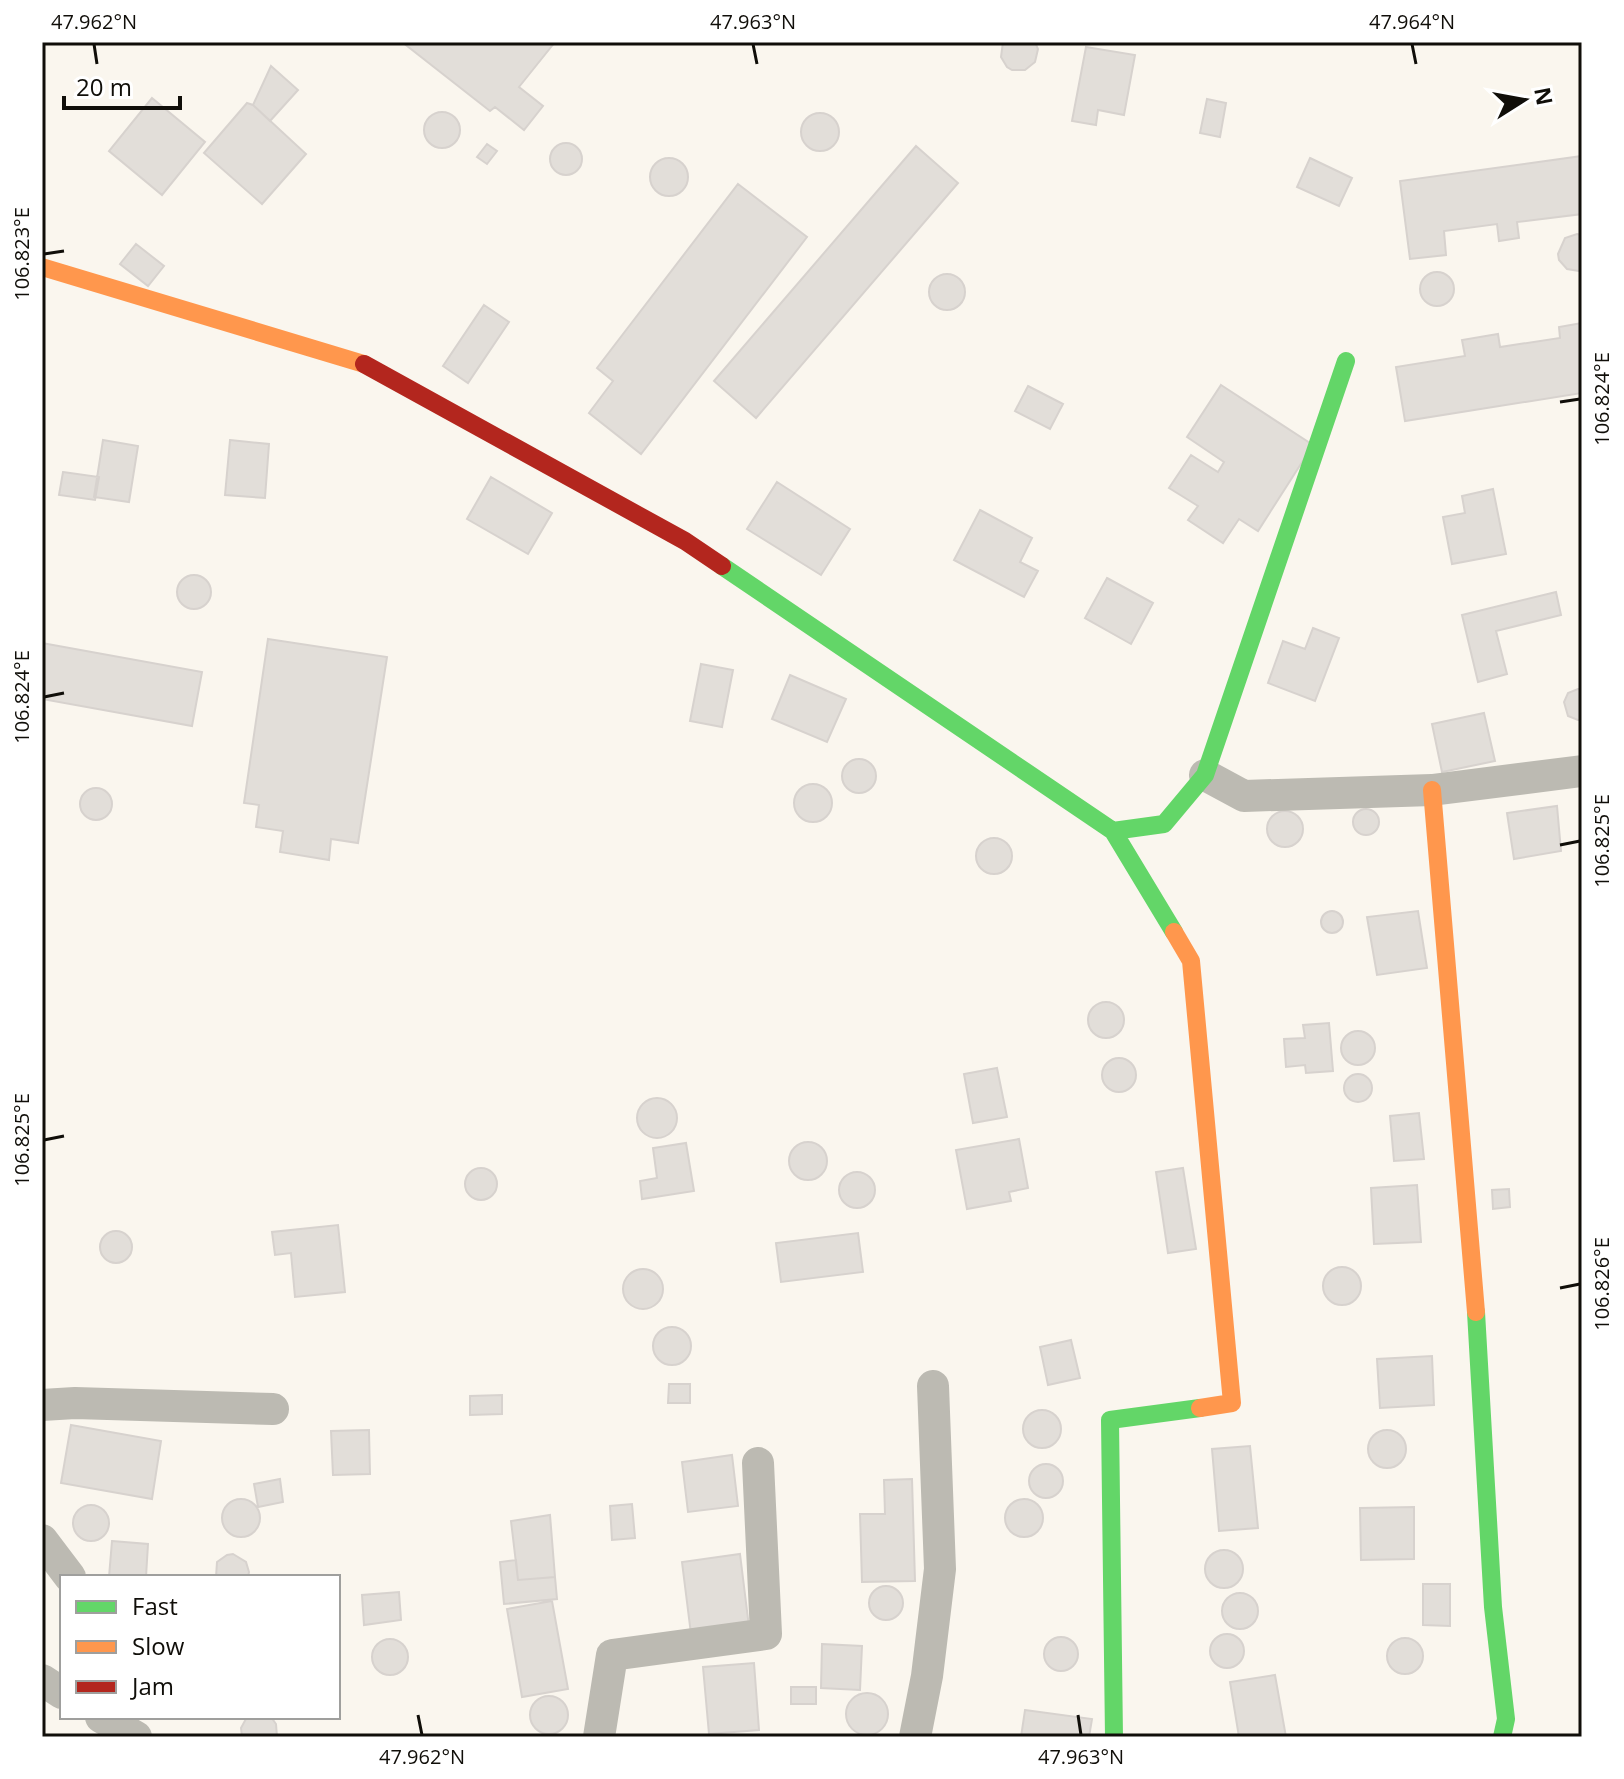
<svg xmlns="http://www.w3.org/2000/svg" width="1624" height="1779" viewBox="0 0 1624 1779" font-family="'Open Sans',sans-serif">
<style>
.building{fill:#e2ded9;stroke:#d7d2ce;stroke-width:2}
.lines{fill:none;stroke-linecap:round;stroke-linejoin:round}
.street{stroke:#bcbab2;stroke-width:32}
.fast{stroke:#63d668;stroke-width:18}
.slow{stroke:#ff974d;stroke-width:18}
.jam{stroke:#b3261e;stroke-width:18}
.ticks{fill:none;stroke:#100e09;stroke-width:3}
.neatline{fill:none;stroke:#100e09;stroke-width:3}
.ticks-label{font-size:20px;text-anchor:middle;fill:#100e09}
</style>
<rect width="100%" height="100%" fill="#faf6ee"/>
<!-- building -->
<path class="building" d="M402,42H555L519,87L543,106L524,130L495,107L490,111Z
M1003,42H1035L1038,49L1035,62L1025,70H1012L1007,67L1001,57Z
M1086,47L1135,55L1124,115L1098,110L1096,125L1072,121Z
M271,66L298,90L270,121L253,105Z
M152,98L205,142L162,195L109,151Z
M1207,99L1226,103L1220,137L1200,133Z
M247,103L253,105L306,154L262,204L204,153Z
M424 130a18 18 0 1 1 36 0a18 18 0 1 1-36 0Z
M801 132a19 19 0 1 1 38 0a19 19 0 1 1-38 0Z
M550 159a16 16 0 1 1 32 0a16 16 0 1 1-32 0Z
M487,144L497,151L487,164L477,157Z
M916,146L958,183L756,418L714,381Z
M1582,156V214L1517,222L1519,238L1499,241L1497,224L1444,231L1446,255L1410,259L1400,181Z
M650 177a19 19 0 1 1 38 0a19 19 0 1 1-38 0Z
M1310,158L1352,178L1339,206L1297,187Z
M738,184L807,237L641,454L589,413L613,381L597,368Z
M1577,234L1582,235V271H1579L1567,269L1559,260L1558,254L1565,238Z
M136,244L164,266L148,286L120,264Z
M1420 289a17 17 0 1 1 34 0a17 17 0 1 1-34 0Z
M929 292a18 18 0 1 1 36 0a18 18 0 1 1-36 0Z
M484,305L509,322L468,383L443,366Z
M1582,323V393L1405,421L1396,367L1465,356L1462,340L1498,334L1500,347L1560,338L1559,327Z
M1221,385L1313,445L1258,531L1239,519L1223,543L1188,520L1198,506L1169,488L1191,455L1218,472L1224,462L1187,437Z
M1028,386L1063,404L1050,429L1015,411Z
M103,440L138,446L129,502L94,497Z
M230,440L269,444L265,498L225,495Z
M63,472L99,477L95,500L59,495Z
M491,477L552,513L528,554L467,519Z
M777,482L850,529L821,575L747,529Z
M1493,489L1506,554L1452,564L1443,517L1465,513L1462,496Z
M980,510L1032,538L1020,562L1038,571L1024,597L954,560Z
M177 592a17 17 0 1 1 34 0a17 17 0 1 1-34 0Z
M1107,578L1153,603L1131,644L1085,618Z
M1556,592L1561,615L1496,631L1507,674L1478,682L1462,615Z
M1313,628L1339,638L1315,701L1268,683L1283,641L1305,649Z
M268,639L387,657L358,843L331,839L329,860L280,852L283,831L256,827L259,805L244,803Z
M42,643L202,672L192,726L42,699Z
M701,664L733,670L722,727L690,721Z
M790,675L846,699L827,742L772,719Z
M1578,689H1582V720H1578L1568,716L1564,702L1568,693Z
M1484,713L1495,761L1442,772L1432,724Z
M842 776a17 17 0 1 1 34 0a17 17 0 1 1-34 0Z
M794 803a19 19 0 1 1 38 0a19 19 0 1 1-38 0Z
M80 804a16 16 0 1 1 32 0a16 16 0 1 1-32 0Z
M1557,806L1561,851L1514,859L1507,813Z
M1353 822a13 13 0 1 1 26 0a13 13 0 1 1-26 0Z
M1267 829a18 18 0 1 1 36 0a18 18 0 1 1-36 0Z
M976 856a18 18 0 1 1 36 0a18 18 0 1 1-36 0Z
M1321 922a11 11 0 1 1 22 0a11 11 0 1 1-22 0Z
M1418,911L1427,968L1377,975L1367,917Z
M1088 1020a18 18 0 1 1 36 0a18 18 0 1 1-36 0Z
M1329,1023L1333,1071L1306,1073L1305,1065L1286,1067L1284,1039L1305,1038L1303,1025Z
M1341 1048a17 17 0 1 1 34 0a17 17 0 1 1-34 0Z
M1102 1075a17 17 0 1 1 34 0a17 17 0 1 1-34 0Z
M997,1068L1007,1117L973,1123L964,1074Z
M1344 1088a14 14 0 1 1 28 0a14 14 0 1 1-28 0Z
M637 1118a20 20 0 1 1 40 0a20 20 0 1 1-40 0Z
M1419,1113L1424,1159L1394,1161L1390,1116Z
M1019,1139L1028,1188L1009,1192L1011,1201L967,1209L956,1150Z
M789 1161a19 19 0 1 1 38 0a19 19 0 1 1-38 0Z
M686,1143L694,1191L642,1199L640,1181L657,1178L653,1148Z
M1183,1168L1196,1249L1168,1253L1156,1172Z
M465 1184a16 16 0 1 1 32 0a16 16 0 1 1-32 0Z
M839 1190a18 18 0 1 1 36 0a18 18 0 1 1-36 0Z
M1417,1185L1421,1242L1374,1244L1371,1188Z
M1509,1189L1510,1207L1493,1209L1492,1190Z
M338,1225L345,1292L295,1297L291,1253L275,1255L272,1232Z
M100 1247a16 16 0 1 1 32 0a16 16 0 1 1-32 0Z
M858,1233L863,1272L781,1282L776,1243Z
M1323 1286a19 19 0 1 1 38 0a19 19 0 1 1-38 0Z
M623 1289a20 20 0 1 1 40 0a20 20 0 1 1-40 0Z
M653 1346a19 19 0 1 1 38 0a19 19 0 1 1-38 0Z
M1071,1340L1080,1378L1048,1385L1040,1347Z
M1432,1356L1434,1405L1380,1408L1377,1359Z
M669,1384H690V1403H668Z
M502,1395V1414L470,1415V1396Z
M1023 1429a19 19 0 1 1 38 0a19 19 0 1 1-38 0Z
M71,1425L161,1441L152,1499L61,1483Z
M1368 1449a19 19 0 1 1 38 0a19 19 0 1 1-38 0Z
M369,1430L370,1474L333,1475L331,1431Z
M1250,1446L1258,1528L1219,1531L1212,1449Z
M732,1455L738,1506L688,1512L682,1462Z
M1029 1481a17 17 0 1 1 34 0a17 17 0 1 1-34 0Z
M280,1479L283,1502L258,1507L254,1484Z
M912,1479L915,1581L862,1582L860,1514H885L884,1480Z
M222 1518a19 19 0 1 1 38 0a19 19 0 1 1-38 0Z
M1005 1518a19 19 0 1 1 38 0a19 19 0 1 1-38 0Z
M632,1504L635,1538L612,1540L610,1506Z
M73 1523a18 18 0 1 1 36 0a18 18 0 1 1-36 0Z
M1414,1507V1559L1361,1560L1360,1508Z
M550,1515L555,1577L518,1580L511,1521Z
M112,1541L148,1544L146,1577H109Z
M1205 1569a19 19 0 1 1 38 0a19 19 0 1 1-38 0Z
M233,1554L246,1562L249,1572L248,1577H216L217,1562L227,1555Z
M740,1554L749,1627L691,1634L682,1562Z
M516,1560L518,1580L555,1577L557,1599L504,1604L500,1562Z
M1423,1584H1450V1626L1423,1625Z
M869 1603a17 17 0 1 1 34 0a17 17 0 1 1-34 0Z
M399,1592L401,1620L364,1625L362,1595Z
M1222 1611a18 18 0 1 1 36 0a18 18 0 1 1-36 0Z
M552,1601L568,1689L522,1697L507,1609Z
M1210 1651a17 17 0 1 1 34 0a17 17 0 1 1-34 0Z
M1044 1654a17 17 0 1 1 34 0a17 17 0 1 1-34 0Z
M1387 1656a18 18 0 1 1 36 0a18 18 0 1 1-36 0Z
M372 1657a18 18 0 1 1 36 0a18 18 0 1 1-36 0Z
M822,1644L862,1646L860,1690L821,1688Z
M754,1663L759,1730L709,1734L703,1667Z
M1275,1675L1286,1737H1239L1230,1682Z
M791,1687H816V1704H791Z
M846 1714a21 21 0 1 1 42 0a21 21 0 1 1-42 0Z
M530 1715a19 19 0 1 1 38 0a19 19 0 1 1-38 0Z
M1025,1710L1092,1719L1089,1737H1021Z
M247,1717H271L276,1724L277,1737H242L241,1728Z"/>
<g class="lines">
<!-- street -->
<path class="street" d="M1205,775L1244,796L1432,790L1582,771
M42,1405L75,1403L273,1409
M42,1540L70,1577
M42,1680L62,1693
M101,1717L136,1737
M599,1737L612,1655L766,1634L758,1463
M915,1737L927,1676L940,1569L933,1386"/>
<!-- fast -->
<path class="fast" d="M722,566L1113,831L1174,932
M1113,831L1164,824L1205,775L1346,361
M1476,1312L1493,1607L1506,1719L1502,1737
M1114,1737L1110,1420L1200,1408"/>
<!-- slow -->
<path class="slow" d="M42,267L364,364
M1432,790L1476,1312
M1174,932L1191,961L1232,1403L1200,1408"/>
<!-- jam -->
<path class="jam" d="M364,364L685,541L722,566"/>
</g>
<!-- ticks -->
<path class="ticks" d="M94,44L97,64M753,44L757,64M1412,44L1416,64M44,254L64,251M1560,402L1580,399M44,697L64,693M1560,845L1580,841M44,1140L64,1136M1560,1288L1580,1284M418,1715L422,1735M1078,1715L1081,1735"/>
<!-- border -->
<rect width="1624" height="1779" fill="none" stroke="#ffffff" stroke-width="88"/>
<!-- legend -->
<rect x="60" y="1575" width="280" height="144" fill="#ffffff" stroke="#9f9f9d" stroke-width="2"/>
<rect x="76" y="1601" width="40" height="12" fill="#63d668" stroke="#9f9f9d" stroke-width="2"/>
<text x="132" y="1615" font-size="24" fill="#100e09">Fast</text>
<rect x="76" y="1641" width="40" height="12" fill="#ff974d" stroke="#9f9f9d" stroke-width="2"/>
<text x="132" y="1655" font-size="24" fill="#100e09">Slow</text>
<rect x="76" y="1681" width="40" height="12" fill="#b3261e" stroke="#9f9f9d" stroke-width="2"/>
<text x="132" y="1695" font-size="24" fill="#100e09">Jam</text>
<!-- north arrow -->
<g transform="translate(1524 100) rotate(79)" stroke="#ffffff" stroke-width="6" paint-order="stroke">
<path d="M0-6L14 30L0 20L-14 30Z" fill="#100e09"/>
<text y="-12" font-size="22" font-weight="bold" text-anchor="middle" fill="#100e09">N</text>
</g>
<!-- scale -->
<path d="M64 96v12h116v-12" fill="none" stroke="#100e09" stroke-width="4"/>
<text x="76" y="96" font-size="24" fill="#100e09" stroke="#ffffff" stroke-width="6" paint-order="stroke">20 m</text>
<rect x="44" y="44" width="1536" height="1691" class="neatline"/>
<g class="ticks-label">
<text x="94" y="29">47.962°N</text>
<text x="753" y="29">47.963°N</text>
<text x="1412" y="29">47.964°N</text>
<text transform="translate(22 254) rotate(-90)" y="7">106.823°E</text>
<text transform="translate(1602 399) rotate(-90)" y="7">106.824°E</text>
<text transform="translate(22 697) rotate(-90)" y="7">106.824°E</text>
<text transform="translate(1602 841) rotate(-90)" y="7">106.825°E</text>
<text transform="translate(22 1140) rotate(-90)" y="7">106.825°E</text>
<text transform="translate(1602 1284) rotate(-90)" y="7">106.826°E</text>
<text x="422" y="1764">47.962°N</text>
<text x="1081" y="1764">47.963°N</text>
</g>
</svg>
